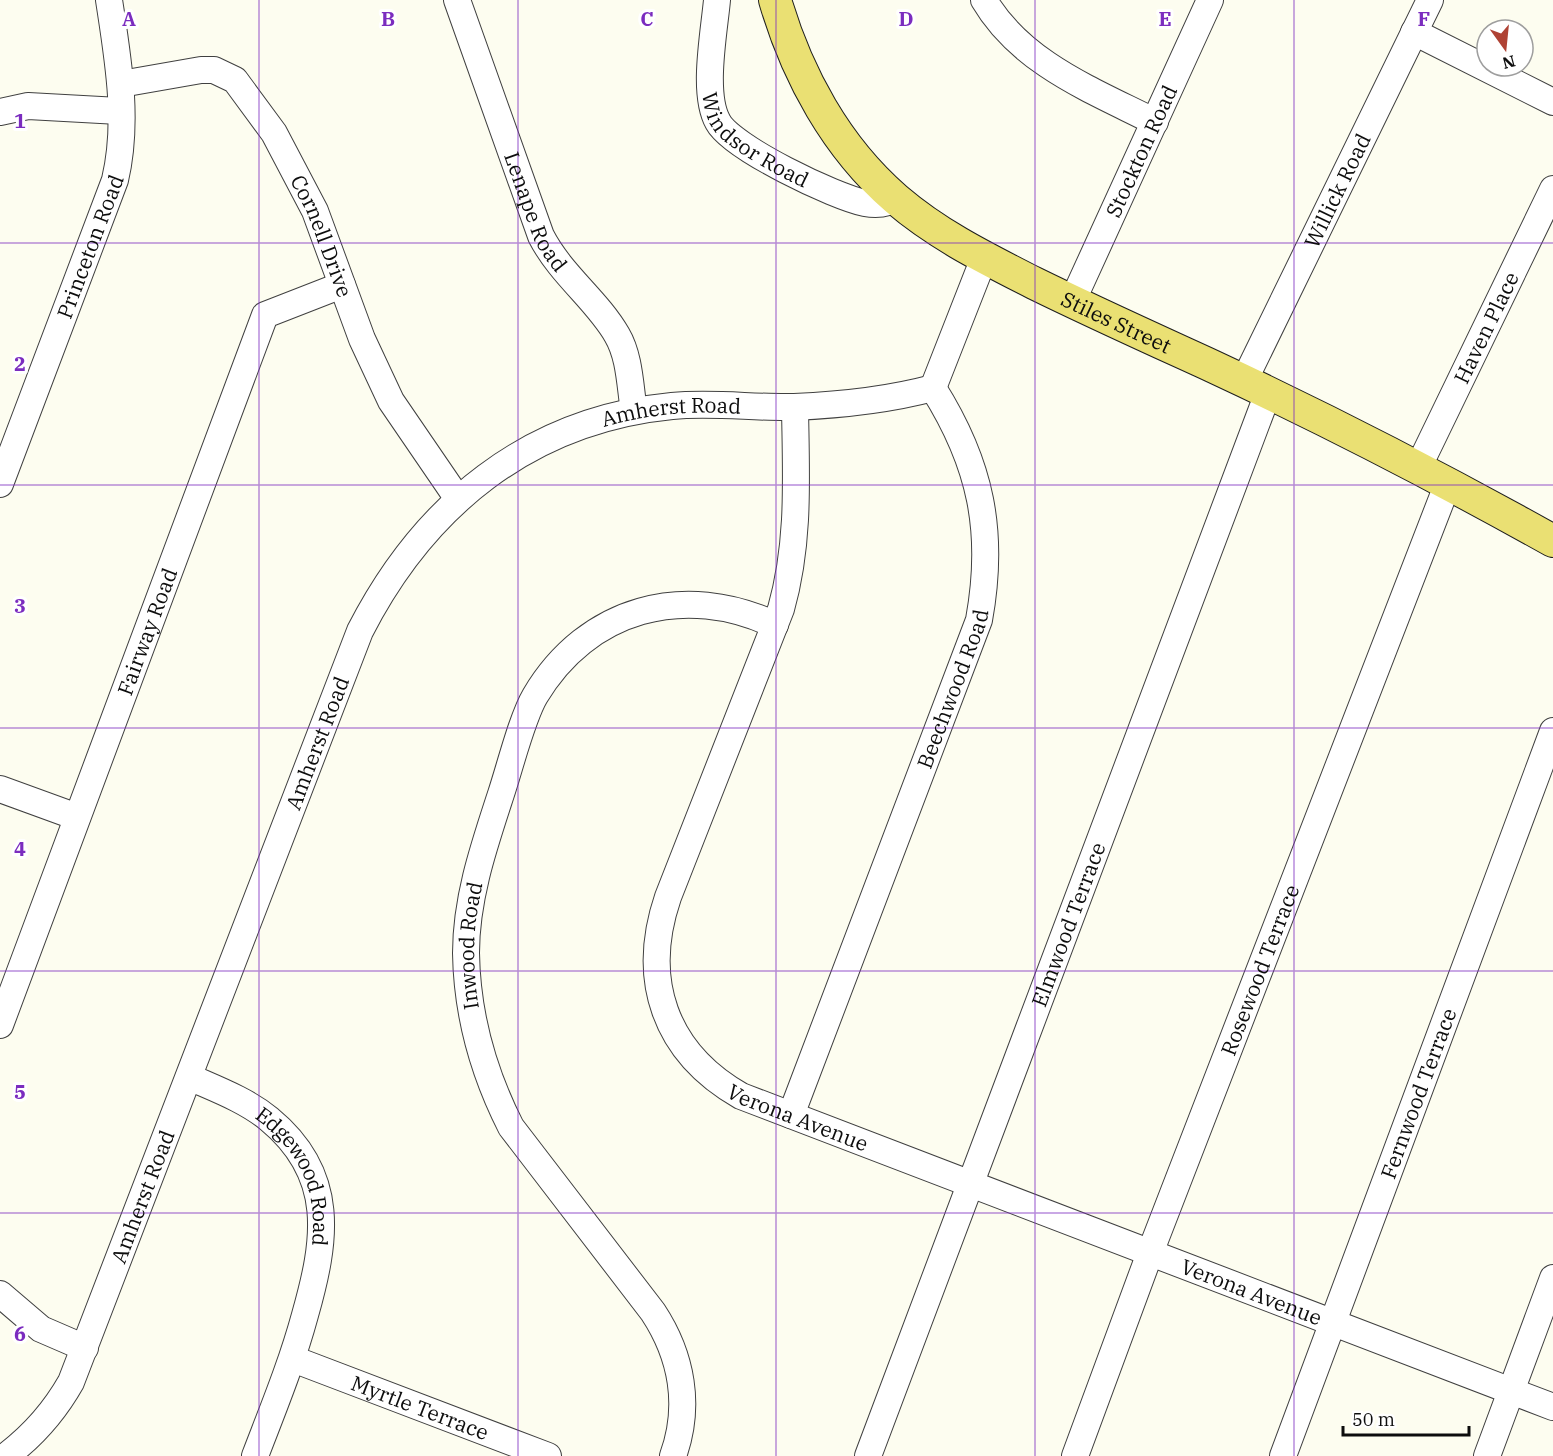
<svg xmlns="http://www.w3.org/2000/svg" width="1553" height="1456" viewBox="0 0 1553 1456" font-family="'IBM Plex Serif',serif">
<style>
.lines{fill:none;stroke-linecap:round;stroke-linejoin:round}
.minor-casing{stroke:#404040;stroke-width:28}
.major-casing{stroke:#1e1e1e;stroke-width:34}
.minor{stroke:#fff;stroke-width:26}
.major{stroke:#eae073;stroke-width:32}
.grid{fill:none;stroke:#7b2cbf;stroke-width:1.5;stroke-opacity:0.55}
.labels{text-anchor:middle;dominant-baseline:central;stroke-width:6;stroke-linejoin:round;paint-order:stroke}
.street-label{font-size:21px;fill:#0d0d0d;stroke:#fff}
.grid-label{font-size:20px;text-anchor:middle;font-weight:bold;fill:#7b2cbf;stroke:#fff;stroke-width:6;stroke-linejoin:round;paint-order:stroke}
</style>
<rect width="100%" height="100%" fill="#fdfdf0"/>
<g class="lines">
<!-- minor casing -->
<g class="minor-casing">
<g id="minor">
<path id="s1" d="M457,0L541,236C561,275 597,300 617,335C630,357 630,387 634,411"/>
<path id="s2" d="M717,0C714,33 702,94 718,122C732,148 835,197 865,203C876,205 886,205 895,198"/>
<path d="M984,0C1021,63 1092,90 1155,122"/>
<path d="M1414,32L1553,102"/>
<path id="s3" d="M121,84L201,70H214L235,80L274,133L315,211L362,339L391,401L458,499"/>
<path d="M0,112L28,106L119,111"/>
<path id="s4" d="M1072,302L1210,0"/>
<path id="s5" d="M1244,381L1430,0"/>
<path d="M933,388L984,258"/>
<path id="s6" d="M795,407C796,476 800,542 781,609L668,897C640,979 664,1052 741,1096L1553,1407"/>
<path id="s7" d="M1418,468L1553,189"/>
<path id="s8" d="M0,484L115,180C129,121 118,59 109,0"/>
<path d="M0,789L77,817"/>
<path id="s9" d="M0,1025L265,315L342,285"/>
<path id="s10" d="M189,1077C216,1089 246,1100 269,1119C337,1175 326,1241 305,1315C292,1363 273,1409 255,1456"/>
<path id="s11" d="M791,1115L979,620C995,532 981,464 933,388"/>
<path d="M0,1294L41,1329L85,1348"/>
<path id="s12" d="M293,1359L548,1456"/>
<path id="s13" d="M6,1456C34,1435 54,1412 71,1382L360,631C424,506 528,420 672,406C712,402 754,408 794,407C840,405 888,400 933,388"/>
<path id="s14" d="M673,1456C691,1406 682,1356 653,1312L511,1127C483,1072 467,1016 466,953C466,898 484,846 501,794C510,767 522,718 535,696C587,608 685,582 775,625"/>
<path id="s15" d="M868,1456L1268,393"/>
<path id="s16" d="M1075,1456L1150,1253L1448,483"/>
<path id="s17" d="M1283,1456L1553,731"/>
<path d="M1487,1456L1553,1278"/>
</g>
</g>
<!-- major casing -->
<g class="major-casing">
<g id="major">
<path id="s18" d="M775,0C797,75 836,147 896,199C938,235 985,258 1034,283C1093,312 1153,339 1212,366C1328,420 1442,479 1553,541"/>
</g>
</g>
<!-- minor -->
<use href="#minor" class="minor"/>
<!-- major -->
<use href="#major" class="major"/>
</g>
<!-- grid -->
<path class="grid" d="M259,0V1456M518,0V1456M776,0V1456M1035,0V1456M1294,0V1456M0,243H1553M0,485H1553M0,728H1553M0,971H1553M0,1213H1553"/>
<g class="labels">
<!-- street labels -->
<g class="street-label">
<text stroke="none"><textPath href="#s2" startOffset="162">Windsor Road</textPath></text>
<text stroke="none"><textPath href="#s4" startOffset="166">Stockton Road</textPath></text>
<text stroke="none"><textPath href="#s5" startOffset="212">Willick Road</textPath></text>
<text stroke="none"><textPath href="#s1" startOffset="226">Lenape Road</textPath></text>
<text stroke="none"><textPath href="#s3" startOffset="297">Cornell Drive</textPath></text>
<text stroke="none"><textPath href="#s8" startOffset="254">Princeton Road</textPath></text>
<text stroke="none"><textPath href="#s18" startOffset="489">Stiles Street</textPath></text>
<text stroke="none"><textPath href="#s7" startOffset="156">Haven Place</textPath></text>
<text stroke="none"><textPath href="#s13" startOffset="1305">Amherst Road</textPath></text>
<text stroke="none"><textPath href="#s9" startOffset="420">Fairway Road</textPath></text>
<text stroke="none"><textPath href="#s11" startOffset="456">Beechwood Road</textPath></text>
<text stroke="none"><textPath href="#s13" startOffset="784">Amherst Road</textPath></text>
<text stroke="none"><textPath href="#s15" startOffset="568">Elmwood Terrace</textPath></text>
<text stroke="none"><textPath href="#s14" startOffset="573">Inwood Road</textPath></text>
<text stroke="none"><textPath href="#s16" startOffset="520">Rosewood Terrace</textPath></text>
<text stroke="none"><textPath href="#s17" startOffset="387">Fernwood Terrace</textPath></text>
<text stroke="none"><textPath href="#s6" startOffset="806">Verona Avenue</textPath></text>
<text stroke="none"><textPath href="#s10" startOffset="156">Edgewood Road</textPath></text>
<text stroke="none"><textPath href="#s13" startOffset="298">Amherst Road</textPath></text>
<text stroke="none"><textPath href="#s6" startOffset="1292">Verona Avenue</textPath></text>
<text stroke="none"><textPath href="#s12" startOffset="136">Myrtle Terrace</textPath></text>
</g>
</g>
<g class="grid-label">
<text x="129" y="26">A</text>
<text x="388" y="26">B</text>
<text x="647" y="26">C</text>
<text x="906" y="26">D</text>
<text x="1165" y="26">E</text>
<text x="1424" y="26">F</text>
<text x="20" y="128">1</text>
<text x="20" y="371">2</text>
<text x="20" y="613">3</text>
<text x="20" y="856">4</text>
<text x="20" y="1099">5</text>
<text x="20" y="1341">6</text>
</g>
<!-- north arrow -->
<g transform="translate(1505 48) rotate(165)"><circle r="28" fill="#ffffff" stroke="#9e9e9e" stroke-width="1.5"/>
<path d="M0-4.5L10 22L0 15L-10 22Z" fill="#af4234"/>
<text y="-9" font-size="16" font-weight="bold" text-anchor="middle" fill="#0d0d0d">N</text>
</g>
<!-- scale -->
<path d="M1343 1426v9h126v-9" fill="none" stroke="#0d0d0d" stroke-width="3"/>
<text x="1352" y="1426" font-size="18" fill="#0d0d0d" stroke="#ffffff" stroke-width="4.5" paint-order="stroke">50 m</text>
</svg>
